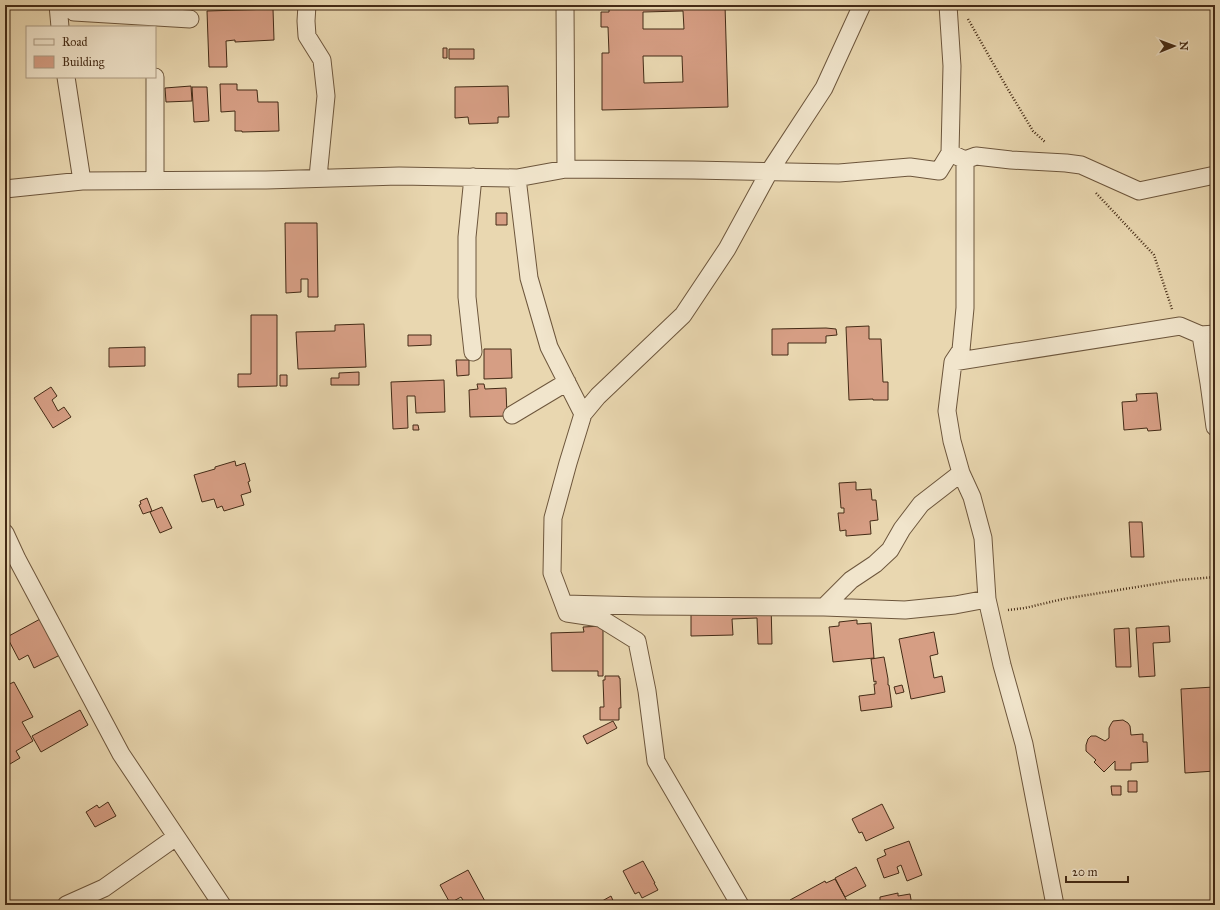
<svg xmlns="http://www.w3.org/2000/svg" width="1220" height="910" viewBox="0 0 1220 910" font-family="'IM FELL Great Primer',serif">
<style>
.building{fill:#d69e84;stroke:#442b16;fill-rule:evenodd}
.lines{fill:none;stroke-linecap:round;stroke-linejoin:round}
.minor-casing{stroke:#6d563c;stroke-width:19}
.path{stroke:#442b16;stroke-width:2.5;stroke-dasharray:1 2;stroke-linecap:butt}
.minor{stroke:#f1e5cc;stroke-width:17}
</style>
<rect width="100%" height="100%" fill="#e9d7b0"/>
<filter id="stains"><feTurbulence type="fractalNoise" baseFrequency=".005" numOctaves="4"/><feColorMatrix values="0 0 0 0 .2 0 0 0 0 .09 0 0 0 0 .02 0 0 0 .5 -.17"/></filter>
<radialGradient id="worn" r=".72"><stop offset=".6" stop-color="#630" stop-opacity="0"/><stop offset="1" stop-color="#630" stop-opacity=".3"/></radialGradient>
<!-- building -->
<path class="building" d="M522,5H536V8H522Z
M609,5H725L728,107L602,110V53H609L608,27H601V12H609ZM683,11L684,29H643V12ZM643,56H682L683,82L644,83Z
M273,9L274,40L235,42V40L226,41L227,67H209L207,11Z
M443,48H447V58H443Z
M449,49H474V59H449Z
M220,84H237V90H257L258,102H278L279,131L242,132V131H235V111L221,112Z
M191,86L192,101L166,102L165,88Z
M508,86L509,117H498V123L469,124L468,117L455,118V87Z
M192,87H207L209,121L194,122Z
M496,213H507V225H496Z
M285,223H317L318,297H308V279H301V292L286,293Z
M251,315H277V386L238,387V374H251Z
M364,324L366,367L298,369L296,332L335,331V325Z
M869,326V339H881L883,382H888V400H873V399L849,400L846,327Z
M826,328L836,329L837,335L826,336V343H788V355H772V329Z
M408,335H431V345L408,346Z
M145,347V366L109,367V348Z
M484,349H511L512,378L484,379Z
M456,360H469V375L457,376Z
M359,372V385H331V378H339V373Z
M280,375H287V386H280Z
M444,380L445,412L416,413L415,396H407L408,428L393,429L391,382Z
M477,384H484L485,389L506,388L507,416L470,417L469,390L478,389Z
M51,387L57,396L52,400L58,411L64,407L71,417L53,428L34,398Z
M1157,393L1161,430L1148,431L1147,428L1124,430L1122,402L1137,401L1136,394Z
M413,425H418L419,430H413Z
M235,461L236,466L245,463L250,481L248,482L251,492L241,495L244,505L224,511L222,506L217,508L214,499L202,502L194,475L215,469V467Z
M856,482V490L871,489L872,500H876L878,520L870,521L871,534L846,536V530L840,531L838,513H844V508H841L839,483Z
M147,498L152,511L143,514L139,505L141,504L140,501Z
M162,507L172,528L160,533L150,512Z
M1129,522H1142L1144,557H1131Z
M771,603L772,644H758L757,618L732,619L733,635L691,636V604Z
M42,618L62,654L34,668L28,655L19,660L7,637Z
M857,620V624L871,623L874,658L833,662L829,627L839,626V622Z
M603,626V676H598V671H552L551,633L584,632L583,627Z
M1169,626L1170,642L1153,643L1155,676L1139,677L1136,628Z
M1129,628L1131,667H1116L1114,629Z
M934,632L938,654L930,656L934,678L942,676L945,692L911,699L899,639Z
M884,657L888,679V685H889L892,707L861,711L859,696L875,694L874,684H876V681L874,682L871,659Z
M605,676H619V678H620L621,708H619V720H600V707H604L603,680H605Z
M14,682L33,717L22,722L33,741L16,751L20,758L5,767V686Z
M902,685L904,692L896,694L894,687Z
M1214,687L1215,771L1185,773L1181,689Z
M80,710L88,725L41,752L32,736Z
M1123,720L1128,723L1130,726L1131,735L1143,734V742H1147L1148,762L1131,763V770H1115V761L1104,772L1094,762L1096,760L1086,751V745L1088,739L1091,736H1096L1105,741L1109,738V728L1111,724L1113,721Z
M613,721L617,728L587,744L583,736Z
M1128,781H1137V792H1128Z
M1111,786H1121V795H1112Z
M108,802L116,816L95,827L86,812L97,805L99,808Z
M882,804L894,828L866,841L862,832L859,833L852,819Z
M909,841L922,875L907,881L901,865L897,867L899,873L884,878L877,859L886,855L884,850Z
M643,861L655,883H654L658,890L642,898L639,892L635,894L623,871Z
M856,867L866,886L845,897L835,878Z
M468,870L487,905H466L461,897L450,903L440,885Z
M835,879L847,901L839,905H833L832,903L829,905H793L790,900L825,881L826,883Z
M898,893V896L910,894L912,905L916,904V905H874L873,903L880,902V897Z
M611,896L615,905H595Z
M787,901L789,905H779Z"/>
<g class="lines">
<!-- minor casing -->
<g class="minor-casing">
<path id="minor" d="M58,5L60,27
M307,5L306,21L307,36L322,60L326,96L318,177
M565,5L566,169
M948,5L952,66L950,153
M74,12L190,19
M66,77L82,181
M155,77V180
M965,160V308L961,350L953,362L947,411L952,441L961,473L972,497L983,538L987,599L1002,665L1024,744L1055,905
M517,178L529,278L549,347L583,414
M5,189L82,181L266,180L399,176L517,178L566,169L693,170L839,173L910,167L939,171L950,153L965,160L976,156L1011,160L1066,163L1081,165L1139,191L1215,175
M1201,335L1209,383L1215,427
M473,352L467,297V237L473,177
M953,362L1180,326L1201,335L1215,334
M512,415L567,382
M5,533L17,559L121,754L222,905
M564,604L645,606L824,607L905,610L955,605L987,599
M824,607L851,580L875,564L890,550L902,529L921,504L961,473
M66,905L104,888L176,837
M740,905L656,761L647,691L637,641L600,618L567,613L552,573L553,518L568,463L583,414L598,396L683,315L727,249L769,172L824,88L862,5"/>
</g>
<!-- path -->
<path class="path" d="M968,19L1006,86L1033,131L1045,142
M1096,193L1154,255L1172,309
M1008,610L1025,608L1063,599L1180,580L1215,577"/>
<!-- minor -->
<use href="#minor" class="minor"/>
</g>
<!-- margin -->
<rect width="1220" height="910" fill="none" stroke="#e9d7b0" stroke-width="20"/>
<rect x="6" y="6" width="1208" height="898" fill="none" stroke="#442b16" stroke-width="2"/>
<rect x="10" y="10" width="1200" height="890" fill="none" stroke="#442b16"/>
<!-- legend -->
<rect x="26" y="26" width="130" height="52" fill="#f1e5cc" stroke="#ac9b83"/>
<rect x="34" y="39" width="20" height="6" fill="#f1e5cc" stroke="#ac9b83"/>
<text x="62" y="46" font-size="12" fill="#442b16">Road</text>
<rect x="34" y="56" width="20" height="12" fill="#d69e84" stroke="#ac9b83"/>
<text x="62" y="66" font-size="12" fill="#442b16">Building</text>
<!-- north arrow -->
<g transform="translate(1174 46) rotate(89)" stroke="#f1e5cc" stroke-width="3" paint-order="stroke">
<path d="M0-3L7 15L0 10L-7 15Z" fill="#442b16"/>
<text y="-6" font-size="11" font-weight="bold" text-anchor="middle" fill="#442b16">N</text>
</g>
<!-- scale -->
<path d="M1066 876v6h62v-6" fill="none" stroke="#442b16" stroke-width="2"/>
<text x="1072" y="876" font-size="12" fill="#442b16" stroke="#f1e5cc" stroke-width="3" paint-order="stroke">20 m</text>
<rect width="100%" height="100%" filter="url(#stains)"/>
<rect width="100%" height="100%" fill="url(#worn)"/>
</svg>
